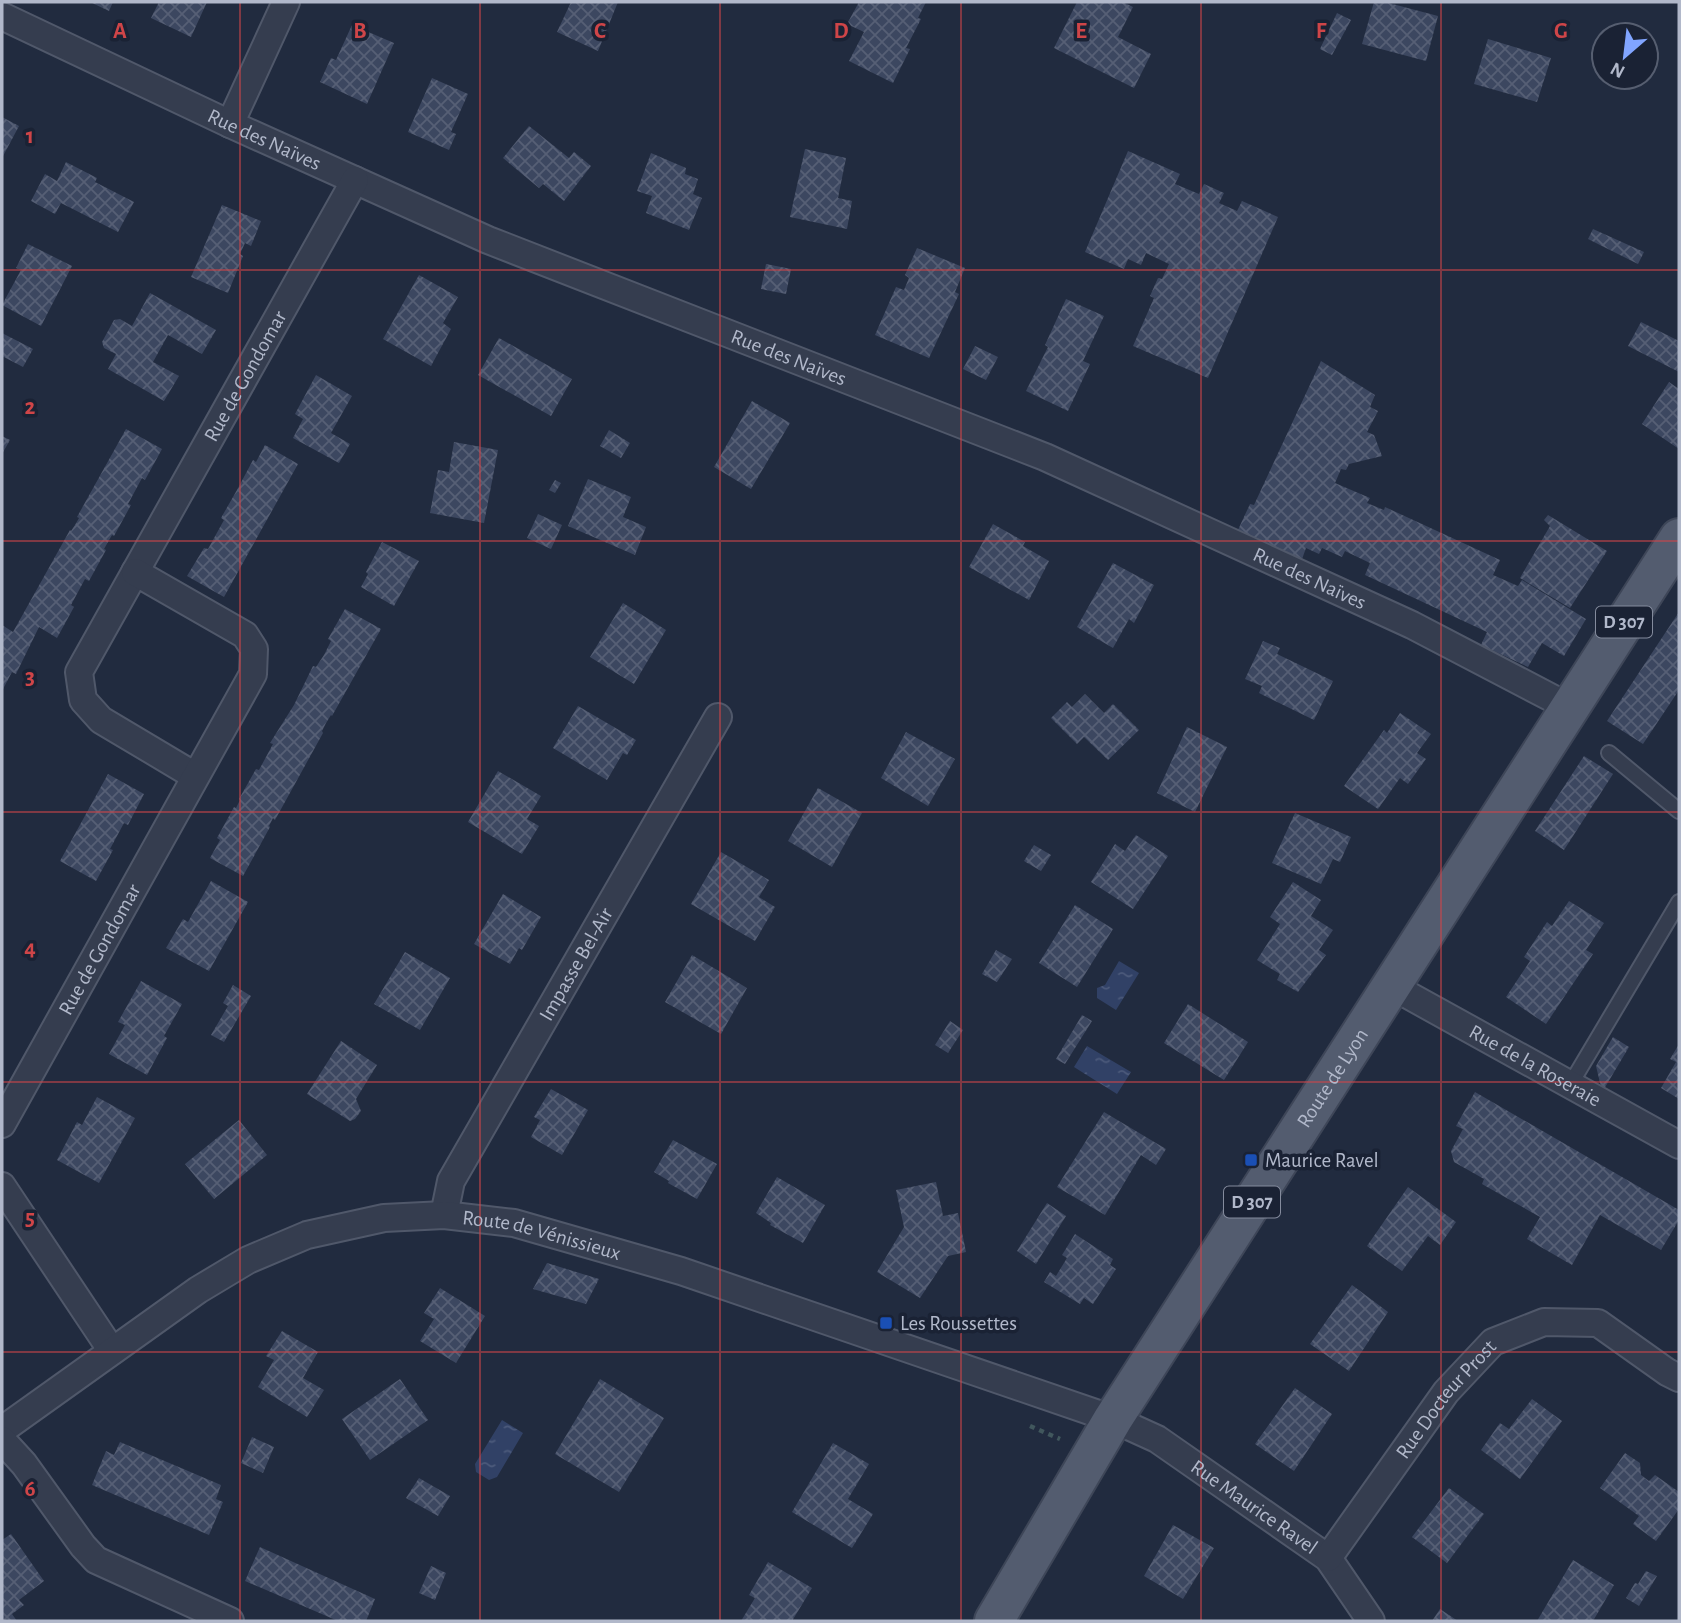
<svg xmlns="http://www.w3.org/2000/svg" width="1681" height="1623" viewBox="0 0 1681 1623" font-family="'Alegreya Sans',sans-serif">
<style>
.water{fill:url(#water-ripples)}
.building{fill:url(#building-cross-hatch)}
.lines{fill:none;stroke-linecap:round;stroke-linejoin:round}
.service-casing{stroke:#50586a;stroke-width:18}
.minor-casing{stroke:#50586a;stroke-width:30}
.primary-casing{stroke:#3e4658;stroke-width:42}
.path{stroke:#41575d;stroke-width:4.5;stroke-dasharray:5 5;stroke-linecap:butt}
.service{stroke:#353d4f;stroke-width:14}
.minor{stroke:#353d4f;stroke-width:26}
.primary{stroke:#535c6f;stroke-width:38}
.grid{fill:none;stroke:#cf4548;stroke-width:2;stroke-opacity:0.55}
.transit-dot{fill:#1a4fb4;stroke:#1a2234;stroke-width:2.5}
.labels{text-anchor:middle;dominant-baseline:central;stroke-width:7;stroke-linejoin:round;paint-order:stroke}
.shield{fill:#1a2234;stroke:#848b9d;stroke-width:2}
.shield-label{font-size:19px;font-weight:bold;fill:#b1b8ca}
.street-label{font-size:21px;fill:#b1b8ca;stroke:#1a2234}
.poi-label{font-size:21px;fill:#b1b8ca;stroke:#1a2234;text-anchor:start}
.grid-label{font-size:23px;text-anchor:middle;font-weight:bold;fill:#cf4548;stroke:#1a2234;stroke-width:7;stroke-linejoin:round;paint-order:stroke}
</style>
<defs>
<pattern id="water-ripples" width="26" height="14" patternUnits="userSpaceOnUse" patternTransform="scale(1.75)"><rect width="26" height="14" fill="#314166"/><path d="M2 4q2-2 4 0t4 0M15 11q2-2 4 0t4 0" fill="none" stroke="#4c5a7b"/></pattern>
<pattern id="building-cross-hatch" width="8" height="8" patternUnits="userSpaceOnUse" patternTransform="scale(1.75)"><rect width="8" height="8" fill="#3c4760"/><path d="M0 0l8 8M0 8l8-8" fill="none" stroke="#565f75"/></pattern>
</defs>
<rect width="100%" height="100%" fill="#212b3f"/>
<!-- water -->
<path class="water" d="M1119,961L1139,973L1116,1010L1097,998V988L1105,985Z
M1087,1046L1131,1072L1117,1094L1074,1067Z
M502,1420L523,1433L497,1477L489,1480L476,1472L475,1464Z"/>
<!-- building -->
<path class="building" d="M90,2H113L109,11Z
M159,2H207L191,37L151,18Z
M571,2H618L598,51L557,32Z
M859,2H926L918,18L921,19L906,48L910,49L893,83L849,61L864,32L847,24Z
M1077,2H1123L1133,7L1118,37L1151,54L1134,88L1054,48Z
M1374,2H1385L1438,16L1426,61L1362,44Z
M1337,13L1351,20L1332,55L1320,49Z
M352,25L394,43L367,104L320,82L331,58L336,60Z
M1488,39L1551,58L1537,102L1474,84Z
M432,78L468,94L451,132L456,134L449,150L408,132Z
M2,117L19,126L2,158Z
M529,126L569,158L574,152L591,166L564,201L543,184L539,188L503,158Z
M805,149L846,158L838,198L852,201L847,229L790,217Z
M1128,151L1180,174L1175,184L1199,194L1204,184L1224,193L1219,203L1237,211L1242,201L1278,217L1208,378L1133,346L1154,298L1150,296L1158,278L1162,279L1169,264L1146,253L1141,265L1128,259L1124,269L1085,252Z
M651,153L686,168L685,174L698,179L693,194L702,198L689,230L646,213L652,196L637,191Z
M66,162L97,178L95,182L134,202L118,232L61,203L55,214L31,201L45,174L57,181Z
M222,205L261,221L251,246L245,243L240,254L243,256L228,293L191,277Z
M1593,229L1644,252L1638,264L1588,239Z
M28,244L72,266L41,326L2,305L21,270L16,268Z
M917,248L965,268L955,292L959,294L929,358L875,335L896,287L904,290L909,278L905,275Z
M766,264L791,269L786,294L761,289Z
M419,275L458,297L443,323L451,329L431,366L383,339Z
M150,293L216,330L202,354L168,335L153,362L179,376L164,401L108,369L116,354L104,348L102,342L114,320L120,319L132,326Z
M1066,299L1104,316L1083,361L1090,364L1068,411L1026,391L1048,347L1045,345Z
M1641,322L1679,341V372L1628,346Z
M2,333L33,349L23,367L2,356Z
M499,338L572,379L551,416L478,375Z
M975,346L998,357L986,380L963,369Z
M1321,361L1375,395L1370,407L1378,411L1367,432L1374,435L1382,456L1349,464L1346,470L1341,469L1335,483L1370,498L1367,503L1384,510L1385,507L1500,560L1493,575L1518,586L1522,580L1586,619L1564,656L1542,643L1528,667L1481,645L1487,632L1365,575L1370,563L1345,551L1342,557L1322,548L1319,554L1306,548L1301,562L1237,532L1250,504L1254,505Z
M316,375L352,396L331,433L350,444L339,463L293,438L303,419L295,414Z
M1669,382L1679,389V449L1642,424Z
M752,401L790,423L751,489L714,467Z
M126,429L162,449L145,480L142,478L128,504L131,505L114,536L112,535L104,549L106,550L89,581L85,579L71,605L74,607L57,638L39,627L16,674L12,672L2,691V625L13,632L70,530L71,531L75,525L79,518L77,517Z
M609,430L630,443L621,458L600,446Z
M2,436L10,440L2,454Z
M454,442L498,450L484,523L430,513L438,470L449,472Z
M265,445L298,464L224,597L187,576L204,548L208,549L224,520L221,518L237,490L253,460L256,462Z
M588,479L631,497L623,517L646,527L635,555L568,526Z
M555,480L561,483L555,493L549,490Z
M538,514L562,525L551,549L527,538Z
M1548,515L1607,551L1570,608L1520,578L1550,526L1544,520Z
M993,524L1025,542L1023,546L1049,561L1029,600L969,567Z
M382,542L419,561L394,606L361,587L368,574L366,572Z
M1113,563L1154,585L1134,623L1129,619L1113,648L1077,627Z
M623,603L666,630L634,684L590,657Z
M345,609L381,629L332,716L331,715L326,723L322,731L323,733L275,820L273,818L269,826L270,827L243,876L210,858L220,840L217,838L234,807L236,808L240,800L239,799L256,769L259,770L273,744L270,743L294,705L313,666L316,667L324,655L331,641L328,639Z
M1679,612V690L1643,744L1607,721Z
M1263,641L1280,648L1277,654L1333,681L1314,720L1259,693L1262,686L1245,679Z
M1085,694L1104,713L1113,704L1139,730L1108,760L1084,737L1077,744L1051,718L1067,702L1072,707Z
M578,706L636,740L627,755L623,753L607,780L553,748Z
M1400,713L1431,734L1417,753L1426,759L1408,784L1400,778L1378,809L1344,786L1384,730L1387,733Z
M1187,727L1227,747L1195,812L1157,793Z
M906,732L955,759L928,806L881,778Z
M1584,756L1613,774L1564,850L1535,831Z
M498,771L541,796L527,819L539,826L522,854L468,822Z
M108,774L144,794L128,825L124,823L110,849L113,850L96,881L60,861Z
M818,788L862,813L832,867L788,841Z
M1295,813L1351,837L1340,862L1333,859L1321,884L1272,863Z
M1136,835L1168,856L1133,909L1091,882L1115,844L1125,851Z
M1034,845L1051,855L1041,871L1024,861Z
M721,852L769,880L759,897L775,907L755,941L691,904Z
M211,881L248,902L209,971L166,948L183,919L188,922Z
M1293,882L1321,900L1311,916L1333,930L1319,950L1326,955L1298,992L1277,980L1280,974L1257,960L1280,924L1270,917Z
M503,894L541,917L522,950L519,948L510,964L474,944Z
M1569,901L1604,923L1586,950L1593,954L1546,1024L1506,997L1530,961L1524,957L1547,922L1552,926Z
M1075,905L1113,929L1077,987L1039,963Z
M996,950L1012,959L997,982L982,974Z
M405,952L450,978L420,1030L374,1004Z
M692,955L747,988L721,1034L665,1002Z
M141,981L182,1004L164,1036L167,1038L147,1075L109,1054L125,1025L118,1022Z
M233,985L251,996L224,1042L211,1035L228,1006L223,1003Z
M1188,1004L1248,1042L1224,1080L1164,1043Z
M1082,1015L1092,1021L1065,1064L1056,1059Z
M950,1021L963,1030L948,1053L935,1045Z
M1613,1037L1629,1047L1604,1089L1601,1087L1596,1066Z
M341,1041L377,1065L356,1099L361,1111L355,1119L350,1121L307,1094Z
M1679,1044V1099L1661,1088L1676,1062L1670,1059Z
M551,1089L588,1110L562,1155L531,1137L540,1120L534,1117Z
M1475,1092L1679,1210V1220L1661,1250L1600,1215L1572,1265L1527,1239L1540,1217L1482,1184L1484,1179L1454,1162L1451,1151L1463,1129L1456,1126Z
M97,1097L135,1118L99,1183L57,1160L77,1122L82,1125Z
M1104,1112L1166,1149L1156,1165L1141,1155L1105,1215L1057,1187Z
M239,1120L267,1155L214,1199L185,1164Z
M673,1140L717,1164L697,1199L668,1183L669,1181L654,1172Z
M777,1177L825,1205L803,1243L770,1225L771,1223L756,1213Z
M936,1182L943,1216L958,1213L966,1252L948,1256L920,1298L877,1272L904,1227L896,1190Z
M1408,1187L1456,1222L1440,1245L1428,1236L1402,1271L1367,1246Z
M1047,1203L1066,1216L1036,1264L1017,1251Z
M1075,1234L1113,1259L1110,1265L1116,1269L1093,1304L1084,1298L1080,1304L1044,1282L1050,1272L1056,1276L1067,1258L1062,1255Z
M547,1263L599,1279L586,1304L533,1289Z
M1352,1285L1388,1312L1349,1371L1310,1344Z
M440,1288L485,1316L456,1363L420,1341L434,1319L424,1313Z
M282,1331L318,1352L303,1378L324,1390L307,1417L258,1387L274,1360L266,1356Z
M400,1379L428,1420L370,1460L342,1419Z
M600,1379L664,1418L619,1492L555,1454Z
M1295,1388L1332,1414L1294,1471L1255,1444Z
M1532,1399L1562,1421L1520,1479L1481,1450L1500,1423L1509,1429Z
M252,1437L274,1447L263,1473L241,1463Z
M120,1442L221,1485L216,1499L223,1502L209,1535L92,1485L106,1451L114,1455Z
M833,1443L869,1464L848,1499L873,1514L852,1548L792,1512Z
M1625,1453L1640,1463L1641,1475L1649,1481L1655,1475L1679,1492V1509L1656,1541L1633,1524L1639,1516L1600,1488Z
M419,1478L450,1496L438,1516L406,1498Z
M1449,1488L1484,1514L1447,1563L1412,1537Z
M1173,1525L1214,1548L1183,1599L1144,1576Z
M11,1534L44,1581L19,1600L24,1605L12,1614L17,1621H2V1540Z
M260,1547L375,1599L366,1621H338L245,1581Z
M1573,1560L1614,1585L1593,1621H1537Z
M768,1562L812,1588L792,1621H741L755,1598L749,1595Z
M431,1566L446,1573L435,1600L419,1593Z
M1646,1571L1657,1576L1639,1606L1626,1598L1635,1583L1638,1584Z
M1440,1609L1458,1621H1432Z"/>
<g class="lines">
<!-- service casing -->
<g class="service-casing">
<path id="service" d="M1609,753L1679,811
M1570,1085L1679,902"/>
</g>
<!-- minor casing -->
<g class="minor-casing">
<g id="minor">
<path id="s1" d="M2,16L230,124L488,240L1045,457L1412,625L1569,707"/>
<path d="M230,124L286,2"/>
<path id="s2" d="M195,776L101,720L83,700L79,672L355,180"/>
<path id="s3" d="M1390,985L1679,1145"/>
<path id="s4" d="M2,1124L253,674L254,649L245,635L135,572"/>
<path d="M2,1186L112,1351"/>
<path id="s5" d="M444,1215L451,1181L718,717"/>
<path id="s6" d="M2,1430L198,1290L248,1260L307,1235L384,1218L444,1215L514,1223L681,1271L1113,1419L1157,1439L1328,1558L1371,1621"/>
<path d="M2,1440L24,1464L83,1546L96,1560L230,1621"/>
<path id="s7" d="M1328,1558L1446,1392L1493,1342L1544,1322L1598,1323L1667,1372L1679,1378"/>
</g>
</g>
<!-- primary casing -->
<g class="primary-casing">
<g id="primary">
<path id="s8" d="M994,1621L1113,1419L1679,538"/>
</g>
</g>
<!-- path -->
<path class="path" d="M1030,1426L1060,1439"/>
<!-- service -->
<use href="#service" class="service"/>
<!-- minor -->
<use href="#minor" class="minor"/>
<!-- primary -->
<use href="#primary" class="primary"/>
</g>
<!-- grid -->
<path class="grid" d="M240,2V1621M480,2V1621M720,2V1621M961,2V1621M1201,2V1621M1441,2V1621M2,270H1679M2,541H1679M2,812H1679M2,1082H1679M2,1352H1679"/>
<!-- markers -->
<g class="transit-dot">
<rect x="1244" y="1153" width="14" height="14" rx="3.5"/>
<rect x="879" y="1316" width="14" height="14" rx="3.5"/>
</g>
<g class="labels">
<!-- shield labels -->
<g class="shield">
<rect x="1596" y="606.5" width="56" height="31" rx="5"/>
<rect x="1224" y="1186.5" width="56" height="31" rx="5"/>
</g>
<g class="shield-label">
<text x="1624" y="622">D 307</text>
<text x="1252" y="1202">D 307</text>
</g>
<!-- street labels -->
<g class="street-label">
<text stroke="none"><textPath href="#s1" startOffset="290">Rue des Naïves</textPath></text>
<text stroke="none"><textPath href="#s1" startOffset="858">Rue des Naïves</textPath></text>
<text stroke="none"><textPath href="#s2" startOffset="504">Rue de Gondomar</textPath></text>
<text stroke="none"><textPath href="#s1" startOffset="1424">Rue des Naïves</textPath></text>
<text stroke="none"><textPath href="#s4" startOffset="200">Rue de Gondomar</textPath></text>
<text stroke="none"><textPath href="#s5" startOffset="285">Impasse Bel-Air</textPath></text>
<text stroke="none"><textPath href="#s3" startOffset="166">Rue de la Roseraie</textPath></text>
<text stroke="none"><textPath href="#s8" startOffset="640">Route de Lyon</textPath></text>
<text stroke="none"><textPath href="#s6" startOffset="602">Route de Vénissieux</textPath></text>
<text stroke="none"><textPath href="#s7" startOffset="198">Rue Docteur Prost</textPath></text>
<text stroke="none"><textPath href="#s6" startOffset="1370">Rue Maurice Ravel</textPath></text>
</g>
<!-- poi labels -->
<g class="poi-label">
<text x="1265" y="1160">Maurice Ravel</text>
<text x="900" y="1323">Les Roussettes</text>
</g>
</g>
<g class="grid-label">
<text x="120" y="38">A</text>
<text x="360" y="38">B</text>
<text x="600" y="38">C</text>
<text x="841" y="38">D</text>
<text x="1081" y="38">E</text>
<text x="1321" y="38">F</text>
<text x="1561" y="38">G</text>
<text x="30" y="143">1</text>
<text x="30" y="414">2</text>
<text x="30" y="684">3</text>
<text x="30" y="955">4</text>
<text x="30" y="1225">5</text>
<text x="30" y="1496">6</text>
</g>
<!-- border -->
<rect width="1681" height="1623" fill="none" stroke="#b1b8ca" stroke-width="7"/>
<!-- north arrow -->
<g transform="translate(1625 56) rotate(208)"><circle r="33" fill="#1a2234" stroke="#565e70" stroke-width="2"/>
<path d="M0-5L12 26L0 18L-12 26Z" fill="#81a5ff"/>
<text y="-10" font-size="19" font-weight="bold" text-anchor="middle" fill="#b1b8ca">N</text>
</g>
</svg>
